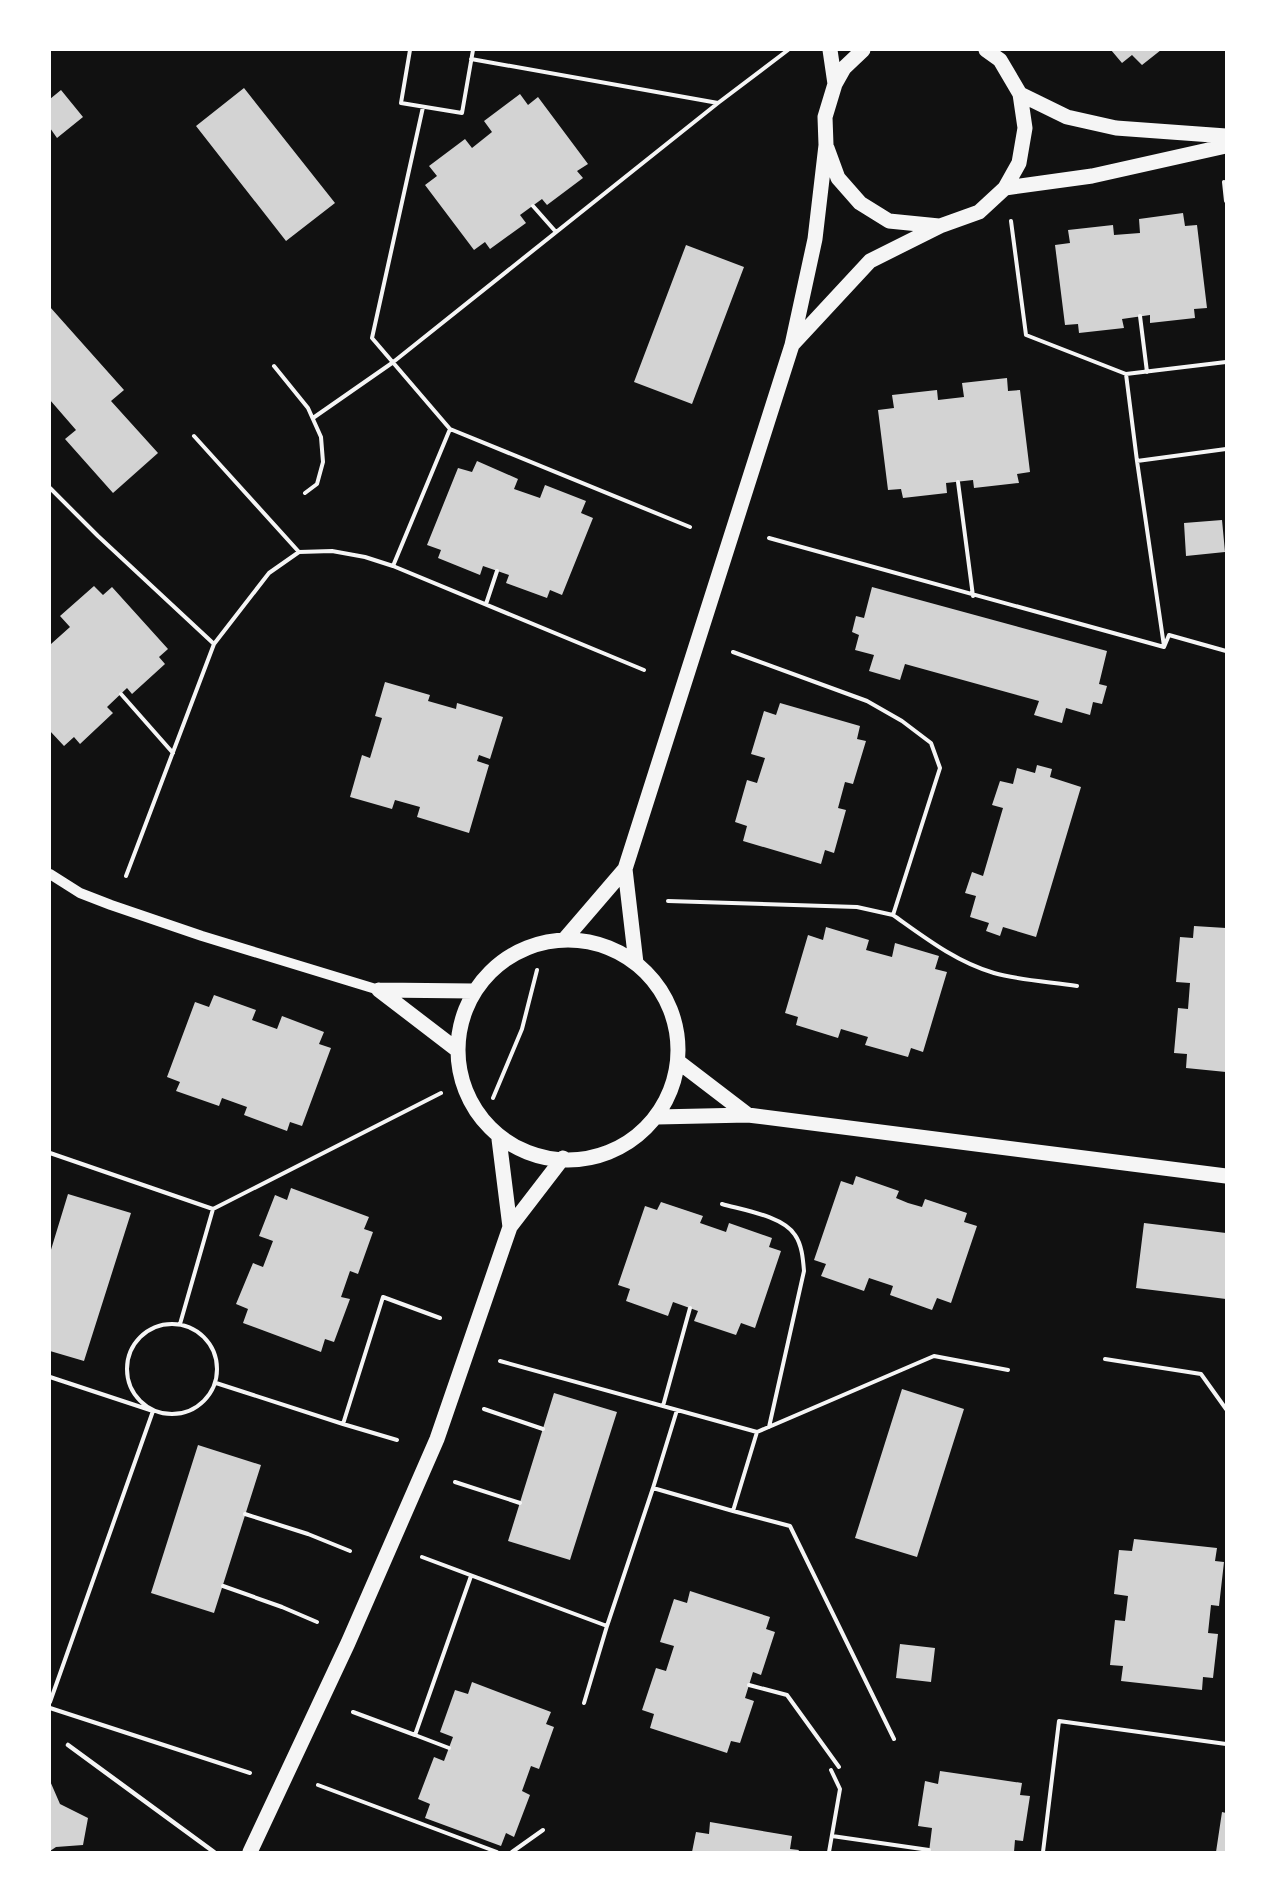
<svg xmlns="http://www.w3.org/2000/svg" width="1276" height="1902" viewBox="0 0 1276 1902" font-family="'Sofia Sans Condensed',sans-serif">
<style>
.building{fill:#d3d3d3}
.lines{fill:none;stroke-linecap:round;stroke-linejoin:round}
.path{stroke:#f5f5f5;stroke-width:4}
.service{stroke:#f5f5f5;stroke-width:4.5}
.tertiary{stroke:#f5f5f5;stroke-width:10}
.primary{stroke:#f5f5f5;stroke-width:15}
</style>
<rect width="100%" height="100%" fill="#111"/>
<!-- building -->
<path class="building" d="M1111,50H1161L1142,65L1132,55L1122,63Z
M244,88L335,203L286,241L196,126Z
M61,90L83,117L57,138L50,128V99Z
M520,94L528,105L538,97L588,164L577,171L583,178L547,205L542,199L520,215L526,223L490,249L485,242L474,250L425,185L437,176L429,166L465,139L472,148L492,132L484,121Z
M1183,213L1185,226L1197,225L1207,308L1194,309L1195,318L1150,323V315L1122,319L1124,328L1079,333L1078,324L1065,325L1055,245L1070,243L1068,230L1113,225L1114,235L1140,233L1139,219Z
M686,245L744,267L692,404L634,382Z
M50,307L124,390L111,401L158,453L113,493L65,439L76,430L50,400Z
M1007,378L1008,391L1020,390L1030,472L1017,474L1019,483L974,488L973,480L946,483L947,493L903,498L901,489L888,490L878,410L894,408L892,395L937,390L938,400L964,397L962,383Z
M477,461L518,479L514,489L540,498L545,485L586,501L581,513L593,518L562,595L550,590L547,598L506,583L509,575L483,566L480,575L438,558L441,550L427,545L458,468L472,472Z
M1222,520L1225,552L1186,556L1184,523Z
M94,586L103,595L112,587L168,649L159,657L165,664L132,694L127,688L107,707L113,713L80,744L74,737L64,746L50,731V643L51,644L70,627L60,616Z
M872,587L1107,651L1099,684L1107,686L1102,704L1093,702L1090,715L1066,708L1062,723L1034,715L1039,701L905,664L900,680L869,671L874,655L855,650L859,635L852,632L856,616L864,618Z
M385,682L430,695L428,701L456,709L457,703L503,717L490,759L479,755L477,761L489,765L469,833L417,817L420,807L395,800L392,809L350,797L362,755L370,758L382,718L375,716Z
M780,703L860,726L857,739L866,741L853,784L845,782L838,808L846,810L834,853L825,850L821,864L743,841L747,826L735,822L747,780L757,783L765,758L751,754L764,711L776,715Z
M1037,765L1052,769L1050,777L1081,787L1036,937L1003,927L1000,936L986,931L989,923L970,917L976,896L965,893L972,872L983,876L1003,808L992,805L1000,781L1013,784L1017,768L1035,773Z
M1194,926L1226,928V1072L1186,1068L1187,1054L1174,1053L1178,1008L1188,1009L1190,983L1176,982L1180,937L1193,938Z
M826,927L869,940L866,950L892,957L895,943L939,956L935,969L947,972L923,1052L911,1048L908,1057L865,1045L868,1037L841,1029L838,1038L796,1025L798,1017L785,1013L808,935L823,940Z
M214,995L256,1010L252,1020L277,1029L282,1016L324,1032L319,1044L331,1048L302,1126L290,1122L287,1131L244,1115L247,1107L222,1098L219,1106L176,1091L180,1082L167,1077L195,1002L209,1007Z
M856,1176L899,1191L896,1198L908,1203L922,1207L925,1199L967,1213L964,1222L977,1226L951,1303L937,1298L932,1310L890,1295L893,1286L869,1278L864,1291L821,1276L826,1264L814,1260L841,1181L853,1185Z
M291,1188L369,1217L364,1229L373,1232L358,1274L350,1271L341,1297L350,1299L334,1342L325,1339L321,1352L243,1323L248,1309L236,1304L253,1263L263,1267L273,1241L259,1236L275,1195L287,1200Z
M68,1194L131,1213L84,1361L50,1351V1253Z
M661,1202L703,1216L700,1223L726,1232L729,1223L772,1238L769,1247L781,1251L755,1328L741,1323L736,1335L694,1321L698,1311L673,1302L668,1316L626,1301L630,1289L618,1285L645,1206L657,1210Z
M1144,1223L1226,1233V1299L1136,1288Z
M902,1389L964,1409L917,1557L855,1538Z
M554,1393L617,1412L570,1560L508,1541Z
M198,1445L261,1465L214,1613L151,1593Z
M1134,1539L1217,1548L1215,1561L1224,1562L1219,1606L1211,1605L1208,1633L1218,1634L1213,1678L1203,1677L1202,1690L1121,1681L1123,1666L1110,1665L1115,1620L1125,1621L1128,1596L1114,1594L1119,1550L1132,1551Z
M690,1591L770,1617L766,1629L775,1632L761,1675L753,1672L745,1698L754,1701L740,1743L731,1741L727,1753L650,1728L654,1714L642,1710L656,1668L666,1671L674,1646L660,1642L674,1599L687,1603Z
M900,1644L935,1648L931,1682L896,1678Z
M472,1682L551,1712L546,1724L554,1727L539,1769L531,1766L522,1791L530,1795L514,1837L506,1833L501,1846L425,1818L430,1804L418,1799L434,1757L444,1761L453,1737L440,1732L455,1690L468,1694Z
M940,1771L1022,1783L1020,1795L1030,1796L1023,1841L1015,1840L1014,1852H929L932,1828L918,1826L925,1781L938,1784Z
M50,1781L60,1804L88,1818L83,1845L56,1847L50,1851Z
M1222,1812L1226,1813V1852H1216Z
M710,1822L792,1836L790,1849L799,1850L798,1852H692L696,1832L709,1834Z"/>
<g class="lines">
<!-- path -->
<path class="path" d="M410,50L401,103L462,113L473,50
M471,59L718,103
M423,107L372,338L450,429L690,527
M1224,182L1226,201
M533,206L556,232
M1011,221L1026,335L1126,374
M1140,316L1147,372
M274,366L308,408L321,437L323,462L317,484L305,493
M313,418L392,363L718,103L788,50
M194,436L299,552
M1137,461L1226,449
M958,482L973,596
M50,488L98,536L214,644L126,876
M769,538L1164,647L1169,635L1226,651
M393,566L450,429
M486,604L497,571
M214,644L269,573L299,552L332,551L365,557L393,566L644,670
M1164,646L1137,461L1126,374L1226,362
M733,652L867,701L902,721L931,743L940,768L893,915C924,937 956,962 994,973C1018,980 1052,982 1077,986
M121,694L173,753
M668,901L857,907L893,915
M493,1098L522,1029L537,970
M50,1153L213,1209
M722,1204C743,1210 783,1216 795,1235C802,1245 803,1259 804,1271L769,1427
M127 1369a45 45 0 1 1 90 0a45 45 0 1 1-90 0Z
M180,1324L213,1209L441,1093
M1105,1359L1201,1374L1226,1409
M500,1361L757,1432L934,1356L1008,1370
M50,1377L153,1411L50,1702
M216,1383L343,1424L383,1297L440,1318
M663,1406L690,1308
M484,1409L543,1429
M343,1424L397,1440
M455,1482L520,1503
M653,1488L677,1410
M733,1511L790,1526L894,1739
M245,1514L308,1534L350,1551
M422,1557L607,1626L653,1488L733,1511L757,1432
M223,1586L282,1607L317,1622
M749,1685L787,1695L839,1767
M584,1703L607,1626
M50,1708L250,1773
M353,1712L415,1735L471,1576
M415,1735L449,1748
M318,1785L497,1852
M832,1836L929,1850
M512,1852L543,1830
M829,1852L840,1789L831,1770
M1043,1852L1059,1721L1226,1744"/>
<!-- service -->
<path class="service" d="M68,1745L214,1852"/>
<!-- tertiary -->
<path class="tertiary" d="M50,874L80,893L111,905L202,936L379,990"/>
<!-- primary -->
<path class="primary" d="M830,50L835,84
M1020,94L1067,117L1116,128L1226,136
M827,148L838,178L860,203L889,221L939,226
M1005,188L1092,176L1226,146
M792,345L870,261L940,226L979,212L1005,188L1019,163L1025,128L1020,94L1000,60L986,50
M625,869L636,963
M564,940L625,869L792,345L815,239L826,145L825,117L835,84L844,68L863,50
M458 1050a110 110 0 1 1 220 0a110 110 0 1 1-220 0Z
M379,990L456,1049
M379,990L473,991
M680,1063L748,1115
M657,1117L748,1115L1226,1176
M499,1139L510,1227
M250,1852L348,1643L437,1439L510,1227L563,1158"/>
</g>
<!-- border -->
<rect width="1276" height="1902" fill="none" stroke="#ffffff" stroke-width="102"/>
</svg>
